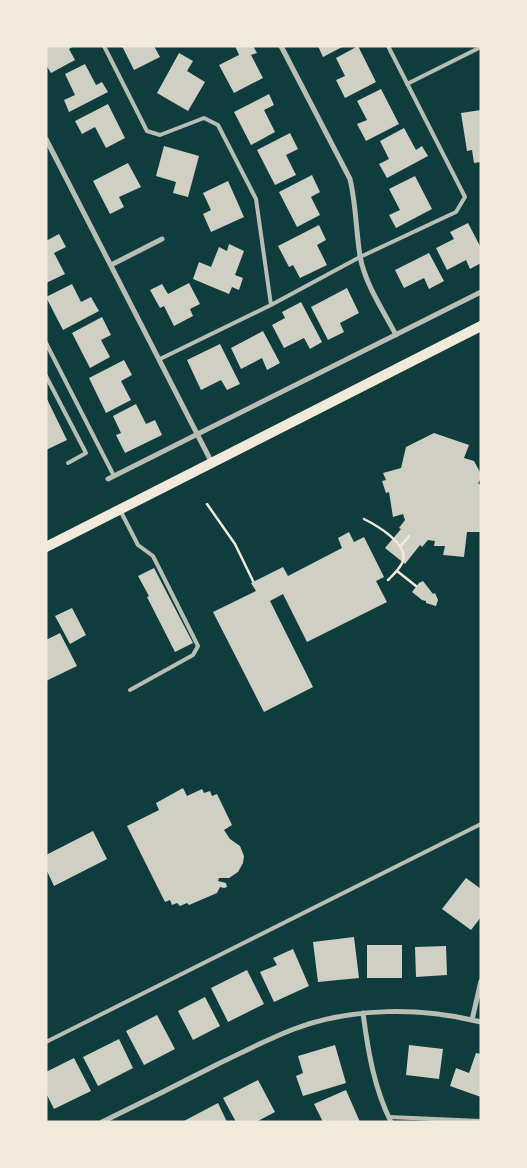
<svg xmlns="http://www.w3.org/2000/svg" width="527" height="1168" viewBox="0 0 527 1168" font-family="Jost,sans-serif">
<style>
.building{fill:#cfcfc3}
.lines{fill:none;stroke-linecap:round;stroke-linejoin:round}
.path{stroke:#f1e9da;stroke-width:2.5}
.service{stroke:#b8beb3;stroke-width:4}
.minor{stroke:#b8beb3;stroke-width:5}
.secondary{stroke:#f1e9da;stroke-width:10}
</style>
<rect width="100%" height="100%" fill="#0f3d3e"/>
<!-- building -->
<path class="building" d="M46,46H74L69,49L75,60L51,73L46,65Z
M122,46H154L160,57L134,70Z
M235,46H253L257,53L251,55L263,78L234,93L219,65L239,55Z
M318,46H344L323,57Z
M358,46L376,82L345,98L336,80L345,76L336,58Z
M179,53L193,61L187,71L205,82L188,111L157,93Z
M85,64L96,85L102,82L108,92L69,112L64,100L75,95L65,74Z
M381,89L399,124L366,141L357,124L367,120L357,101Z
M269,94L274,105L264,110L275,132L251,145L234,112Z
M108,104L125,138L106,148L95,127L82,134L75,121Z
M481,110V162L474,163L472,150L467,151L461,113Z
M404,128L416,150L422,146L428,156L387,178L379,164L389,159L380,141Z
M290,133L298,149L286,155L296,175L275,185L257,150Z
M164,146L199,156L188,197L173,193L176,182L156,176Z
M128,163L141,187L119,197L124,207L110,214L93,181Z
M312,175L320,192L311,197L320,215L297,227L279,192Z
M415,176L432,209L396,228L389,215L400,210L389,189Z
M228,181L244,217L211,232L203,214L211,210L203,193Z
M468,223L481,248V263L470,269L466,260L447,270L436,248L454,239L450,232Z
M319,225L326,240L317,245L327,265L300,278L293,265L289,267L278,246Z
M59,234L66,247L54,253L65,274L46,283V241Z
M229,244L244,251L235,275L243,278L239,290L232,287L229,294L193,279L199,262L211,267L219,247L227,251Z
M429,253L444,281L429,289L424,278L404,288L395,270Z
M189,283L200,304L190,309L193,316L174,326L164,306L160,308L150,290L162,284L168,294Z
M72,284L81,302L91,297L99,311L63,330L46,297Z
M347,288L359,313L340,323L344,332L328,340L311,307Z
M301,302L322,342L310,349L304,338L284,348L272,325L285,318L282,312Z
M102,317L111,335L101,340L110,357L90,368L72,333Z
M263,331L280,363L267,370L262,358L241,369L231,348Z
M220,344L240,384L227,390L221,380L201,390L187,360Z
M124,360L132,375L121,381L131,400L106,413L89,378Z
M46,397L67,440L46,450Z
M136,404L146,424L155,420L162,435L125,453L116,435L121,433L113,416Z
M434,433L469,445L464,458L474,461L481,474V478L478,483L481,486V532H467L464,557L443,555L445,546H434L435,541L428,540L422,547L420,545L405,564L385,548L401,529L399,528L405,520L403,514L393,517L389,492L386,493L382,481L386,480L383,473L401,468L406,447Z
M349,532L354,542L364,537L384,577L376,581L387,602L307,642L283,594L270,601L313,687L264,712L213,612L256,591L251,583L283,567L288,576L342,548L338,538Z
M154,568L193,643L175,652L147,597L149,596L138,576Z
M423,581L433,594L435,593L438,600L436,606L426,603V601L422,600L412,592L419,583Z
M72,608L86,635L70,644L55,616Z
M60,633L77,666L46,681V640Z
M183,788L187,796L202,789L204,793L210,791L212,796L217,794L232,825L224,830L230,839L240,846L244,856L243,863L238,872L229,878H219L218,881L226,883L227,887L224,888L220,887L217,893L189,905L187,903L180,906L177,903L172,905L170,900L165,902L127,826L159,810L156,803Z
M93,831L107,859L54,886L46,869V855Z
M466,878L481,889V917L471,930L442,909Z
M354,937L359,978L318,982L313,942Z
M367,945H402V978H367Z
M446,946L447,975L416,977L415,947Z
M293,949L309,986L274,1002L260,972L277,965L273,958Z
M247,970L264,1004L228,1022L211,988Z
M205,997L220,1026L193,1040L178,1011Z
M157,1015L175,1049L144,1065L126,1031Z
M119,1039L133,1068L98,1086L83,1057Z
M335,1045L346,1083L303,1096L296,1076L303,1073L298,1056Z
M409,1045L443,1049L439,1079L406,1075Z
M476,1053L481,1054V1097L450,1086L456,1068L469,1073Z
M74,1058L91,1091L54,1109L46,1093V1072Z
M258,1080L275,1112L256,1122H236L223,1098Z
M346,1090L360,1122H323L314,1104Z
M218,1103L227,1122H182Z"/>
<g class="lines">
<!-- path -->
<path class="path" d="M207,504L235,544L253,581
M364,519C376,525 409,544 403,561C400,569 393,575 388,580
M400,547L409,536
M397,571L416,586"/>
<!-- service -->
<path class="service" d="M104,46L147,131L160,135L204,118L218,125L256,199L271,305
M407,84L481,47
M46,343L114,476
M160,359L271,305L360,257L456,212L465,197L388,46
M46,376L86,453L68,463
M120,510L138,545L153,556L198,646L193,655L130,690
M46,1042L481,824
M389,1117L481,1121"/>
<!-- minor -->
<path class="minor" d="M281,46L350,179C356,204 356,231 360,256C365,284 383,310 396,335
M46,139L212,463
M111,265L162,239
M108,479L481,292
M363,1013C368,1051 374,1088 391,1122
M472,1020L481,981
M102,1122C141,1103 179,1084 218,1064C243,1052 268,1039 294,1029C352,1007 421,1007 481,1022"/>
<!-- secondary -->
<path class="secondary" d="M46,547L481,326"/>
</g>
<!-- border -->
<rect width="527" height="1168" fill="none" stroke="#f1e9da" stroke-width="95"/>
</svg>
